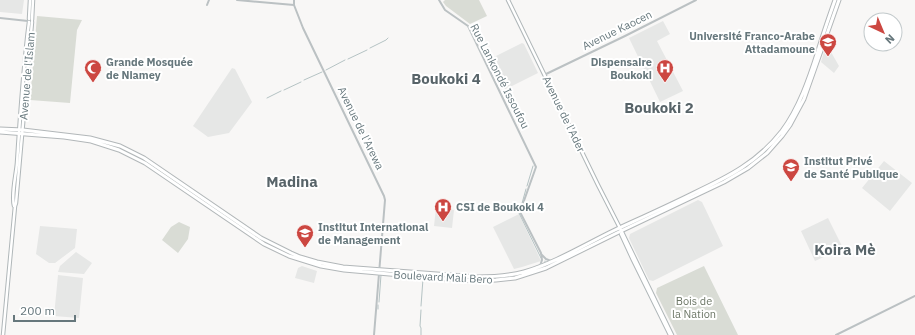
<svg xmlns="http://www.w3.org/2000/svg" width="915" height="335" viewBox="0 0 915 335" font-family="'IBM Plex Sans',sans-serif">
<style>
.built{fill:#e6e7e6}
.green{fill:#d9dcd5}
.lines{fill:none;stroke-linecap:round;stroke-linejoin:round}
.stream{stroke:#b5c3c4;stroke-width:1}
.secondary-casing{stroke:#b0b7b9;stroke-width:4.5}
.primary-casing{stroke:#b2b7b9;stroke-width:5}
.tertiary{stroke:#bbc1c3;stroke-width:2}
.secondary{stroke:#fff;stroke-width:2.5}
.primary{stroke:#fff;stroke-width:3}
.labels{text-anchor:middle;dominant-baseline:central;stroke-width:4;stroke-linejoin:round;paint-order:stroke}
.street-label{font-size:11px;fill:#66777c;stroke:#fff}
.poi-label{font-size:11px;font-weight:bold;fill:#66777c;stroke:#fff;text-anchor:start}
.park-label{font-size:11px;fill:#6b7565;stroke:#fff}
.district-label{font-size:15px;font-weight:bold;fill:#586469;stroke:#fff}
</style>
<rect width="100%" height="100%" fill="#f8f7f6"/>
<!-- built -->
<path class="built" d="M0,0H24L22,14L0,12Z
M663,21L670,34L657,41L683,91L660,102L629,38Z
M522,43L524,44L538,73L504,90L503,89L488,60Z
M825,48L831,52L839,66L834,73L821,62Z
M232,68L235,69L252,102L229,133L208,137L193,126Z
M884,161L912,183L890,211L862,188Z
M698,200L702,202L723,246L653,281L649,280L629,238L630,234Z
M436,208L454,210L452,228L434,226Z
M519,214L541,261L522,267L514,269L493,227Z
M828,218L843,248L815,261L801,231Z
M40,226L77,229L75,248L55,263H49L36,254Z
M76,252L92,263L84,274L58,272L60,266Z
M302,266L317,271L314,283L295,278L298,268Z
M58,275L83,278L79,318L54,316Z"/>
<!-- green -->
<path class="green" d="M445,0H479L487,16L470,24L446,6L443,2Z
M37,16L82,20L77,30L70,103L30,100Z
M179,222L190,227L188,239L178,253L162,240L171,227Z
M704,266L738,335H677L656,293L657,288Z"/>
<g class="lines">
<!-- stream -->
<path class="stream" d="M370,48L386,40L388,38
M348,59L367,50
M326,70L345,60
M304,80L322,72
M284,90L301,82
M267,98L281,91
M527,186L533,166
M521,207L526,189
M519,213L541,258
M545,261V262
M379,302L381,275
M421,306L423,279
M378,309V305
M421,335V328L420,326L421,310"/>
<!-- secondary casing -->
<g class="secondary-casing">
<path id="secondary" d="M508,0L598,185L622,232L672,335
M29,19L30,0
M32,20L33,0
M14,206C11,195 16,175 17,163C20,116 23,69 29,22
M621,234L633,260L670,335
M3,335L15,206L16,203L32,22"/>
</g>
<!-- primary casing -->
<g class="primary-casing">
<path id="primary" d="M0,129L23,130L90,138L120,146L144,158L261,238L291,253L300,257L317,262L343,267L477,277C493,277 509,276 524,272C555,263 586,244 615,230C641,218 668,206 694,193C728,177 758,162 782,131C799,108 809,79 818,51C823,34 829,17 835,0
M0,132L64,137L91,141L119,150L145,163L264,244L289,256L321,266L344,270L446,279L476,281L496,280L515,278L546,268L621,231L724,182L748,168L767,153L782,136L790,125L804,99L839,0"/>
</g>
<!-- tertiary -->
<path class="tertiary" d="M237,0L294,5
M294,0V5L303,28L384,196L385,200L374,335
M439,0L445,10L468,26L536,167L520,212L541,253L542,260L540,266
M207,5L209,0
M0,18L28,21
M544,75L625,36L696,0
M541,254L546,259L551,261
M836,335L915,296"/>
<!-- secondary -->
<use href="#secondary" class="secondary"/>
<!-- primary -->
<use href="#primary" class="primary"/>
</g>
<!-- icons -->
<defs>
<g id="university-pin" transform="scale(0.9)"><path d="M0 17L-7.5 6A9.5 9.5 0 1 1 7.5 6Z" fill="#cc4741" stroke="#fff"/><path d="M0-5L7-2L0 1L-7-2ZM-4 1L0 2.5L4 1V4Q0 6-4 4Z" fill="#fff"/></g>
<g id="mosque-pin" transform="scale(0.9)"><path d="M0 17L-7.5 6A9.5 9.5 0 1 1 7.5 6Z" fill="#cc4741" stroke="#fff"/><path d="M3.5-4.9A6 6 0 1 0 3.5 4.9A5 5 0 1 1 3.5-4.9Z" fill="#fff"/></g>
<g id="hospital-pin" transform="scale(0.9)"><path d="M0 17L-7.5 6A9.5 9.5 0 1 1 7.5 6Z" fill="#cc4741" stroke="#fff"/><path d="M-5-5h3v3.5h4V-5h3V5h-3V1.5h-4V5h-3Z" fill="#fff"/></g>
</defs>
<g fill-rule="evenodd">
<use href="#university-pin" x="828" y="42"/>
<use href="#mosque-pin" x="93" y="68"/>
<use href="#hospital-pin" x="665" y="68"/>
<use href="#university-pin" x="791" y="167"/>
<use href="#hospital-pin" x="443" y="207"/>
<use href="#university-pin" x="305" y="233"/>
</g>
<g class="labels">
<!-- street labels -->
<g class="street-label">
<text transform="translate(617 30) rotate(-26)">Avenue Kaocen</text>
<text transform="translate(27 76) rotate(-85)">Avenue de l'Islam</text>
<text transform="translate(500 76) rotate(63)">Rue Lankondé Issoufou</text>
<text transform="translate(564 114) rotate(64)">Avenue de l'Ader</text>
<text transform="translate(361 128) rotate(64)">Avenue de l'Arewa</text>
<text transform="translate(443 277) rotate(3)">Boulevard Mali Bero</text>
</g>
<!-- poi labels -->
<g class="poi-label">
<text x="815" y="36" text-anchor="end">Université Franco-Arabe<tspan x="815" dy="13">Attadamoune</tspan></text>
<text x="106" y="62">Grande Mosquée<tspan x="106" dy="13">de Niamey</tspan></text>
<text x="652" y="62" text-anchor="end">Dispensaire<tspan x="652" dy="13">Boukoki</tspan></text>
<text x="804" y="161">Institut Privé<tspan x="804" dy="13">de Santé Publique</tspan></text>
<text x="456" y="207">CSI de Boukoki 4</text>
<text x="318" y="227">Institut International<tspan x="318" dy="13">de Management</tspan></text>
</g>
<!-- park labels -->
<g class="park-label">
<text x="694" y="301">Bois de<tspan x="694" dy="13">la Nation</tspan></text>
</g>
<!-- district labels -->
<g class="district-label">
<text x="446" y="78">Boukoki 4</text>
<text x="659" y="107">Boukoki 2</text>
<text x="292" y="181">Madina</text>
<text x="845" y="249">Koira Mè</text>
</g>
</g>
<!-- north arrow -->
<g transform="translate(883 32) rotate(136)"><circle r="19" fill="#ffffff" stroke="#c2c9cb"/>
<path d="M0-3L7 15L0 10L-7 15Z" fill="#cc4741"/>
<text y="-6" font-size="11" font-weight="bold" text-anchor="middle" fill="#66777c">N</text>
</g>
<!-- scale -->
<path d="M14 315v6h61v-6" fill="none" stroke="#66777c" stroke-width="2"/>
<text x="20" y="315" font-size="12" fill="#66777c" stroke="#ffffff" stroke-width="3" paint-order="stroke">200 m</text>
</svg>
